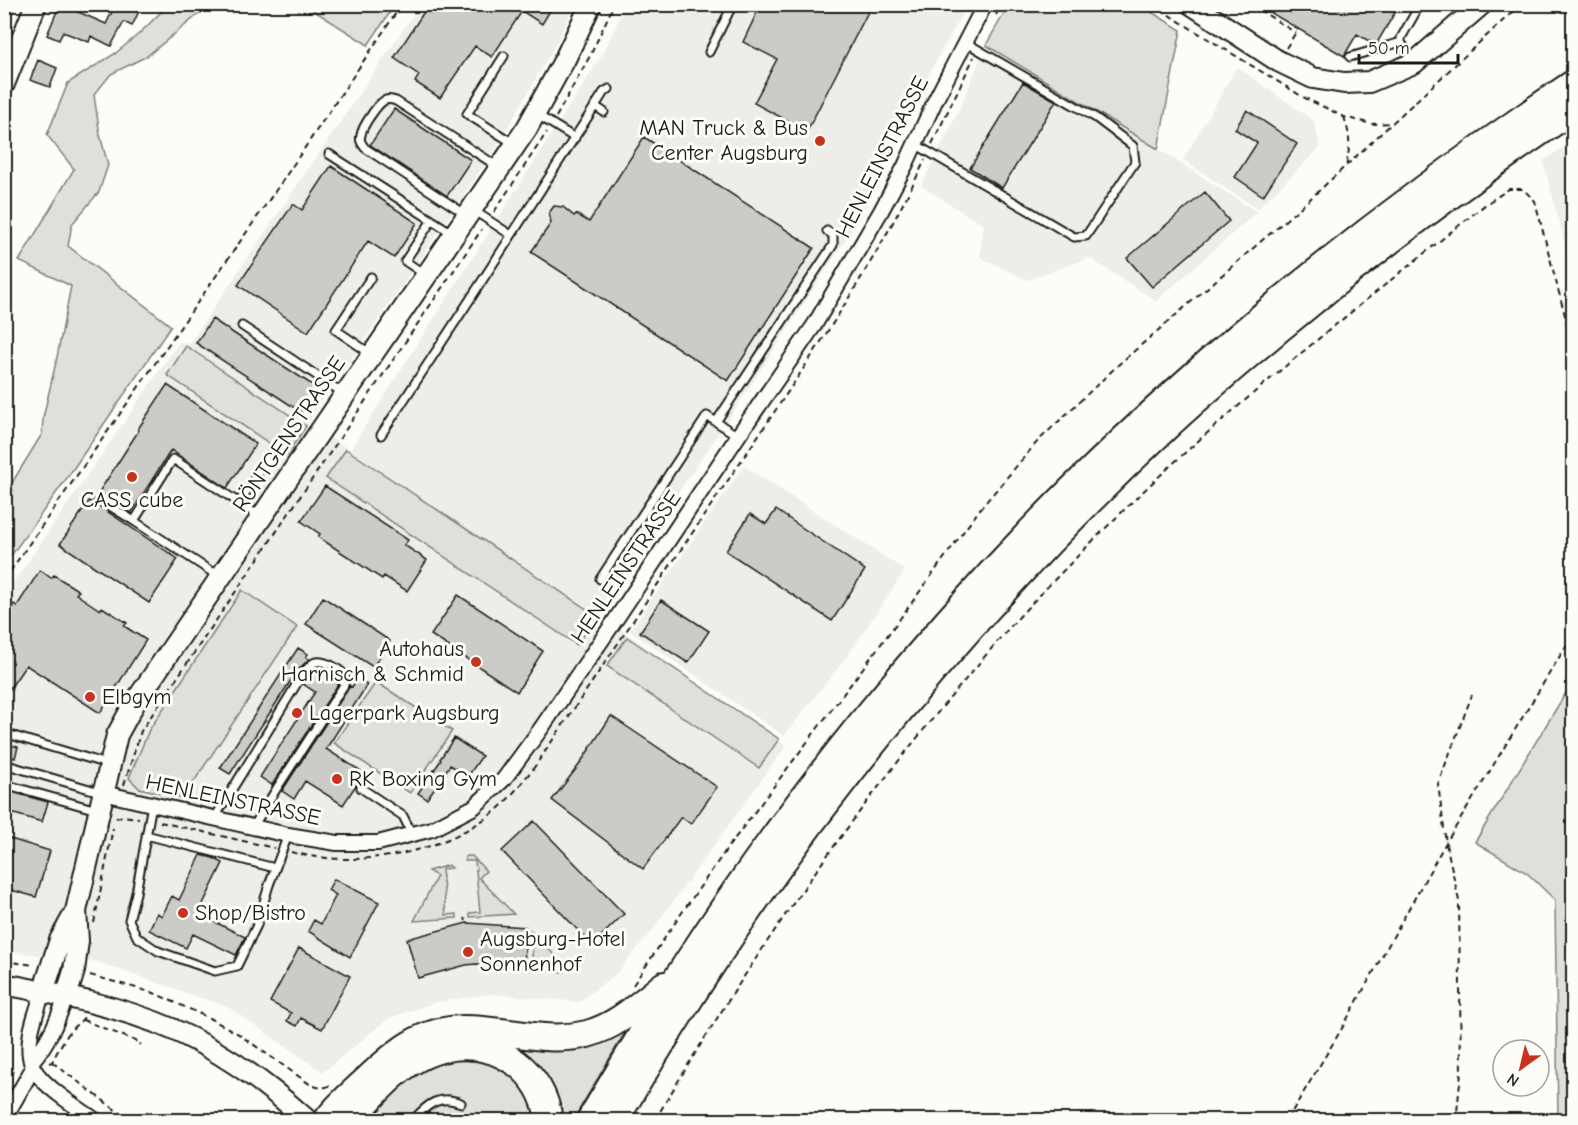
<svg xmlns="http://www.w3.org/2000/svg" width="1578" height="1125" viewBox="0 0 1578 1125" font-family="'Comic Neue',sans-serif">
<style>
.built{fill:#eeede9}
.green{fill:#e0dfdb;stroke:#7e7e7c;stroke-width:1.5}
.building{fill:#cccbc8;stroke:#1c1c1c;stroke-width:1.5}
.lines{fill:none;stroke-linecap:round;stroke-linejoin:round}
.lane-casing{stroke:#1c1c1c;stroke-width:11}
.street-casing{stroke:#1c1c1c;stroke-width:18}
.secondary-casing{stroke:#1c1c1c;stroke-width:24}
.highway-casing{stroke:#1c1c1c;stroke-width:30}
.path{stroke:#1c1c1c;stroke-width:2;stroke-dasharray:6 4.5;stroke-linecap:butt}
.lane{stroke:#fdfcf7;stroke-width:7}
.street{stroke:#fdfcf7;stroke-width:14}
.secondary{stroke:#fdfcf7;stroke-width:20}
.highway{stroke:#fdfcf7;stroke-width:26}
.poi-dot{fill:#c8321e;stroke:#fdfcf7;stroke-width:2}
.labels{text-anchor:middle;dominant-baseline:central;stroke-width:6;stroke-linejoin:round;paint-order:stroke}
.poi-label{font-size:22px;fill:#1c1c1c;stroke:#fdfcf7;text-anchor:start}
.street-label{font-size:22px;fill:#1c1c1c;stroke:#fdfcf7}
</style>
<rect width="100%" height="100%" fill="#fdfcf7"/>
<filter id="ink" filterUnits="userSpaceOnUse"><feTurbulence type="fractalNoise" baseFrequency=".0167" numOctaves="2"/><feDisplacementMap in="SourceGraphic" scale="12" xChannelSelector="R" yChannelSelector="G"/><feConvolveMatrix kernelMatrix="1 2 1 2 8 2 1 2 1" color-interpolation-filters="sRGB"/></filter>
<g filter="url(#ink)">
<!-- built -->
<path class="built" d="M420,5H574L558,40L496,148L307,424L350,450L604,52L625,5H967L934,65L861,216L730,417L596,612L786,746L651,932L618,972L579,1002L490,994L437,1002L389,1018L323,1072L228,1007L97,962L5,951V595L180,341L189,344Z
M986,45L1158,149L1257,212L1156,301L1089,258L1027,280L980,257L984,225L921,186L961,106Z
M1237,67L1314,121L1320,148L1257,209L1183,160Z
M1573,141V274L1543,161Z
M744,466L905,570L848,655L784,736L630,631Z"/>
<!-- green -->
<path class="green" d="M169,4L210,5L147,56L111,74L94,95L100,135L108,165L99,192L72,224L68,246L171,326L67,478L5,564V494L42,434L43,418L56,362L71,286L19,261L74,169L47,135L68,83L116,53L141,32Z
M305,5H395L368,45Z
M1009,5H1140L1181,30L1158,149L986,45Z
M186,346L306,426L287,455L167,375Z
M346,449L597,616L577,645L326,478Z
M242,590L297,627L183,798L139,788L129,778L149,730Z
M627,637L779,739L759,768L607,666Z
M1573,681L1574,1120H1558L1555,900L1527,873L1475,842Z
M376,682L452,731L410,793L334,743Z
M468,856H472L486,871L479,878L514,914L470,917V913L480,912L475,861H465V857Z
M449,865L452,868L442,869L446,915L457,914V918L414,921L437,876L428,871Z
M530,930L568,969L564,972H554V962L531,960L530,970L526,969V959H532L533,943L529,942Z
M631,1022L573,1120H555C546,1056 481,1025 423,1049C400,1058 382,1078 365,1094L362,1093L396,1060L418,1045L438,1038L465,1036L565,1044L599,1037Z
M438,1058L492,1060L525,1085L541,1120H369V1116L379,1100Z"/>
<!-- building -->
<path class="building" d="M60,4L106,24L116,4H132L140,9L132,26L124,22L111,46L91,36L89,42L63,32L59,40L47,35Z
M429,4H554L542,24L522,11L492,57L475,46L440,98L415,82L419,75L394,58Z
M761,4H788L801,11L805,4H872L807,131L754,103L777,59L743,42Z
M1256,4H1400L1377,43L1374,44L1357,34L1344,56Z
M38,60L57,68L50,87L30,80Z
M1023,82L1056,101L1002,188L970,168Z
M394,109L471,160L447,196L370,145Z
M1247,110L1297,144L1263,196L1235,177L1257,143L1235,129Z
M644,137L814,248L728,381L531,252L551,223L549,213L554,206L563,207L574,216L576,214L589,222Z
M331,166L417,223L394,258L368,241L308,332L238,285L293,204L302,210Z
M1205,192L1229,221L1152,287L1127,258Z
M212,319L317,388L301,412L196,343Z
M167,385L256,444L227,488L171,450L131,513L105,496L102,495L98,498L96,501L99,506L178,559L149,603L60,544L89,501L92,503L139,430L138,429Z
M325,486L408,540L404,545L427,560L407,591L384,576L382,579L318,537L320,534L301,521Z
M776,510L865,570L832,621L726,551L750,514L766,524Z
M40,570L51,578L54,575L79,591L76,594L100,610L102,607L127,623L124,626L146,640L100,713L26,665L4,697V617L14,604L17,606Z
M458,595L543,651L517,692L431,635Z
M323,597L390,641L373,667L306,624Z
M661,600L709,631L688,663L640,632Z
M298,648L308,654L306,657L309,659L300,668L294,678L293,677L230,774L220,768Z
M317,668H322L340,679L339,683L272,785L260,777L315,692L303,684L308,675Z
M357,679L367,685L326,749L364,773L343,805L305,781L294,799L282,791L350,686L352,687Z
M611,716L717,787L691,824L681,817L643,869L552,800L579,765Z
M454,738L482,756L468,776L450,765L427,799L418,793L441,760L440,759Z
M4,743L18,747L15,758L4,755Z
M4,790L48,802L42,822L4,811Z
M534,821L624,914L592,945L502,851Z
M4,837L50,851L36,897L4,888Z
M201,855L213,858L223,863L200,910L212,917L211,920L245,937L236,955L193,934L186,948L149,930L157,913L162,916L172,896L179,900Z
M334,879L379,902L350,957L308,931L314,920L321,924L336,895L328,890Z
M467,923L526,927L524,967L476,964L466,965L418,978L407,939Z
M299,948L350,976L322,1029L301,1018L297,1026L287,1021L291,1013L270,1002Z"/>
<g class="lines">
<!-- lane casing -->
<g class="lane-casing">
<path id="lane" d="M1401,42L1412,60
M709,52L733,4
M504,56L467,114L513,143
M1350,57L1401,42V38L1418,8
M595,106L604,112
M536,114L575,138
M915,144L1074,237L1086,236L1135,162L1133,146L1096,118L965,42
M329,154L452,233
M473,210L511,235
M465,214L365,148C362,144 359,141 361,135C362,127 379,101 386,100C389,99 393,100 396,101L497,166
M424,274L405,261L432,220
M242,326L343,393
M371,354L336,330L371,277
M716,422L833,245V235L827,231
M381,435L471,298L595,106L604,92L609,89
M102,501L134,521
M239,503L271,453
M218,576L134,521L173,459L259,516
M600,579L707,416L738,436
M4,733L107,764
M4,764L103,793
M4,784L97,810
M361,788L403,816L412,834
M152,804L136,893L129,920L137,937L158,951L215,971L237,966L257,925L269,885L288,835
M214,819L304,672C308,668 311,663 316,662C324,660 340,669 344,675C346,679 345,681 344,685L277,788L253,827
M146,835L275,868
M413,1120C428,1104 439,1094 461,1103"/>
</g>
<!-- street casing -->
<g class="street-casing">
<path id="street" d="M103,793L288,835L337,843H378L432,829L474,807L504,779L540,730L610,628L738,436L815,324L881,211L905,166L935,101L985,4
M43,992C36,1014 24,1042 32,1065C39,1084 78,1108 95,1120
M31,1062C49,1042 57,1021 66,997
M4,1119L33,1068"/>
</g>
<!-- secondary casing -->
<g class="secondary-casing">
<path id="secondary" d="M1191,4L1278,61L1313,78L1344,83L1369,82L1414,63L1482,4
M4,84L36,4
M4,984C61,995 119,1006 172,1029C222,1051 267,1084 307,1120
M43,992L60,940L76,911L117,735L134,704L527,128L565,59L591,4
M66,997L74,971L78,941L76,911"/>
</g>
<!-- highway casing -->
<g class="highway-casing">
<path id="highway" d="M327,1120C337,1106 349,1096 362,1084C392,1056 419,1029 464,1029C505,1029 546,1044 587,1034C617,1026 640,1004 664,985
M350,1120C366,1104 381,1085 399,1071C433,1043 478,1037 515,1062C534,1076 546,1097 549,1120
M590,1120C620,1071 649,1020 681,972C792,800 928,632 1073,488C1226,337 1395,203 1574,83
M615,1120C681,1009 751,900 831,797C931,667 1042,543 1162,431C1200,395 1240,362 1279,329C1374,250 1472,177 1574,109"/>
</g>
<!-- path -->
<path class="path" d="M1151,4L1303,97L1344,117L1372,124L1393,123
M1250,4L1296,33
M996,15L1002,4
M4,31L15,4
M1286,48L1298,29
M4,107L8,99
M556,117L591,54L614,4
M1344,117C1351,137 1350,147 1346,167
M932,144L974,57
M494,212L547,132
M4,580L283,180L402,4
M124,785L141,731L482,229
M116,818L123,816L139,818
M160,822L274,848
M291,852C319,859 349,861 378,857
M383,857C425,851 467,835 499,808C511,797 522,782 533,769C600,671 666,571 733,473C802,371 872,271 925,160
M465,918L466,921
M94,923L113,828
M4,961L34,965
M90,975L154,993L209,1018L237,1033L311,1085C319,1088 323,1089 331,1085
M633,985L681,914L729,846L899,620L980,509L1038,441L1118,365L1310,199L1521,4
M83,1020L141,1043L140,1045
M52,1062L129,1120
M49,1063L52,1062C58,1050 65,1037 74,1027C78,1023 81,1022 84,1017
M4,1065L14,1072
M655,1120C741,974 835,836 944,705C973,671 1000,637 1030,605C1086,547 1144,488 1205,435C1296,355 1391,280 1486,204L1509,189H1523L1535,201L1574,350
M1287,1120L1341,1030L1441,851L1574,633
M1461,1120L1457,1112L1461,1073L1459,901L1446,843L1438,784L1472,695"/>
<!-- lane -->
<use href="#lane" class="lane"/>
<!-- street -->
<use href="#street" class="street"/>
<!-- secondary -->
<use href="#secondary" class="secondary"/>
<!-- highway -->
<use href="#highway" class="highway"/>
</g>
</g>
<!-- markers -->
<g class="poi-dot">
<circle cx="820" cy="141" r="6"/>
<circle cx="132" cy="477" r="6"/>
<circle cx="476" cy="662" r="6"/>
<circle cx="90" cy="697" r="6"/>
<circle cx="297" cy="713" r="6"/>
<circle cx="337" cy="779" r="6"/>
<circle cx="183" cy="913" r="6"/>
<circle cx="468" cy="952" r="6"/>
</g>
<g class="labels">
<!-- poi labels -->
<g class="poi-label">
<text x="808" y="128" text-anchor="end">MAN Truck &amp; Bus<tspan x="808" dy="25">Center Augsburg</tspan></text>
<text x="132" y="500" text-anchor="middle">CASS cube</text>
<text x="464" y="649" text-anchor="end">Autohaus<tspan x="464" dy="25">Harnisch &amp; Schmid</tspan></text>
<text x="102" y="697">Elbgym</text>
<text x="309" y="713">Lagerpark Augsburg</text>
<text x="349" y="779">RK Boxing Gym</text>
<text x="195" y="913">Shop/Bistro</text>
<text x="480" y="939">Augsburg-Hotel<tspan x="480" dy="25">Sonnenhof</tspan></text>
</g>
<!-- street labels -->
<g class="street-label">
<text transform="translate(882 157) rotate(-63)">HENLEINSTRASSE</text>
<text transform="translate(289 434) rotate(-56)">RÖNTGENSTRASSE</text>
<text transform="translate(626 567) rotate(-56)">HENLEINSTRASSE</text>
<text transform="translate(233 800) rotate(12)">HENLEINSTRASSE</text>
</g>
</g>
<!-- margin -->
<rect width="1578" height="1125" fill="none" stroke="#fdfcf7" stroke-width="24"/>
<rect x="12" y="12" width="1554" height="1101" fill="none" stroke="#1c1c1c" stroke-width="2" filter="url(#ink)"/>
<!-- north arrow -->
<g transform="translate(1521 1068) rotate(214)"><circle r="28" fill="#fdfcf7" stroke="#a3a29f" stroke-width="1.5"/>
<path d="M0-4.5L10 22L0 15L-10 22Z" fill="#c8321e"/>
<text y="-9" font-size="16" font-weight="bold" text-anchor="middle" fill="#1c1c1c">N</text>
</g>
<!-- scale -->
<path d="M1359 54v9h99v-9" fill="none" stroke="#1c1c1c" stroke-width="3"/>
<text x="1368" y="54" font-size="18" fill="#1c1c1c" stroke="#fdfcf7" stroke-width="4.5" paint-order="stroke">50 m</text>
</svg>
